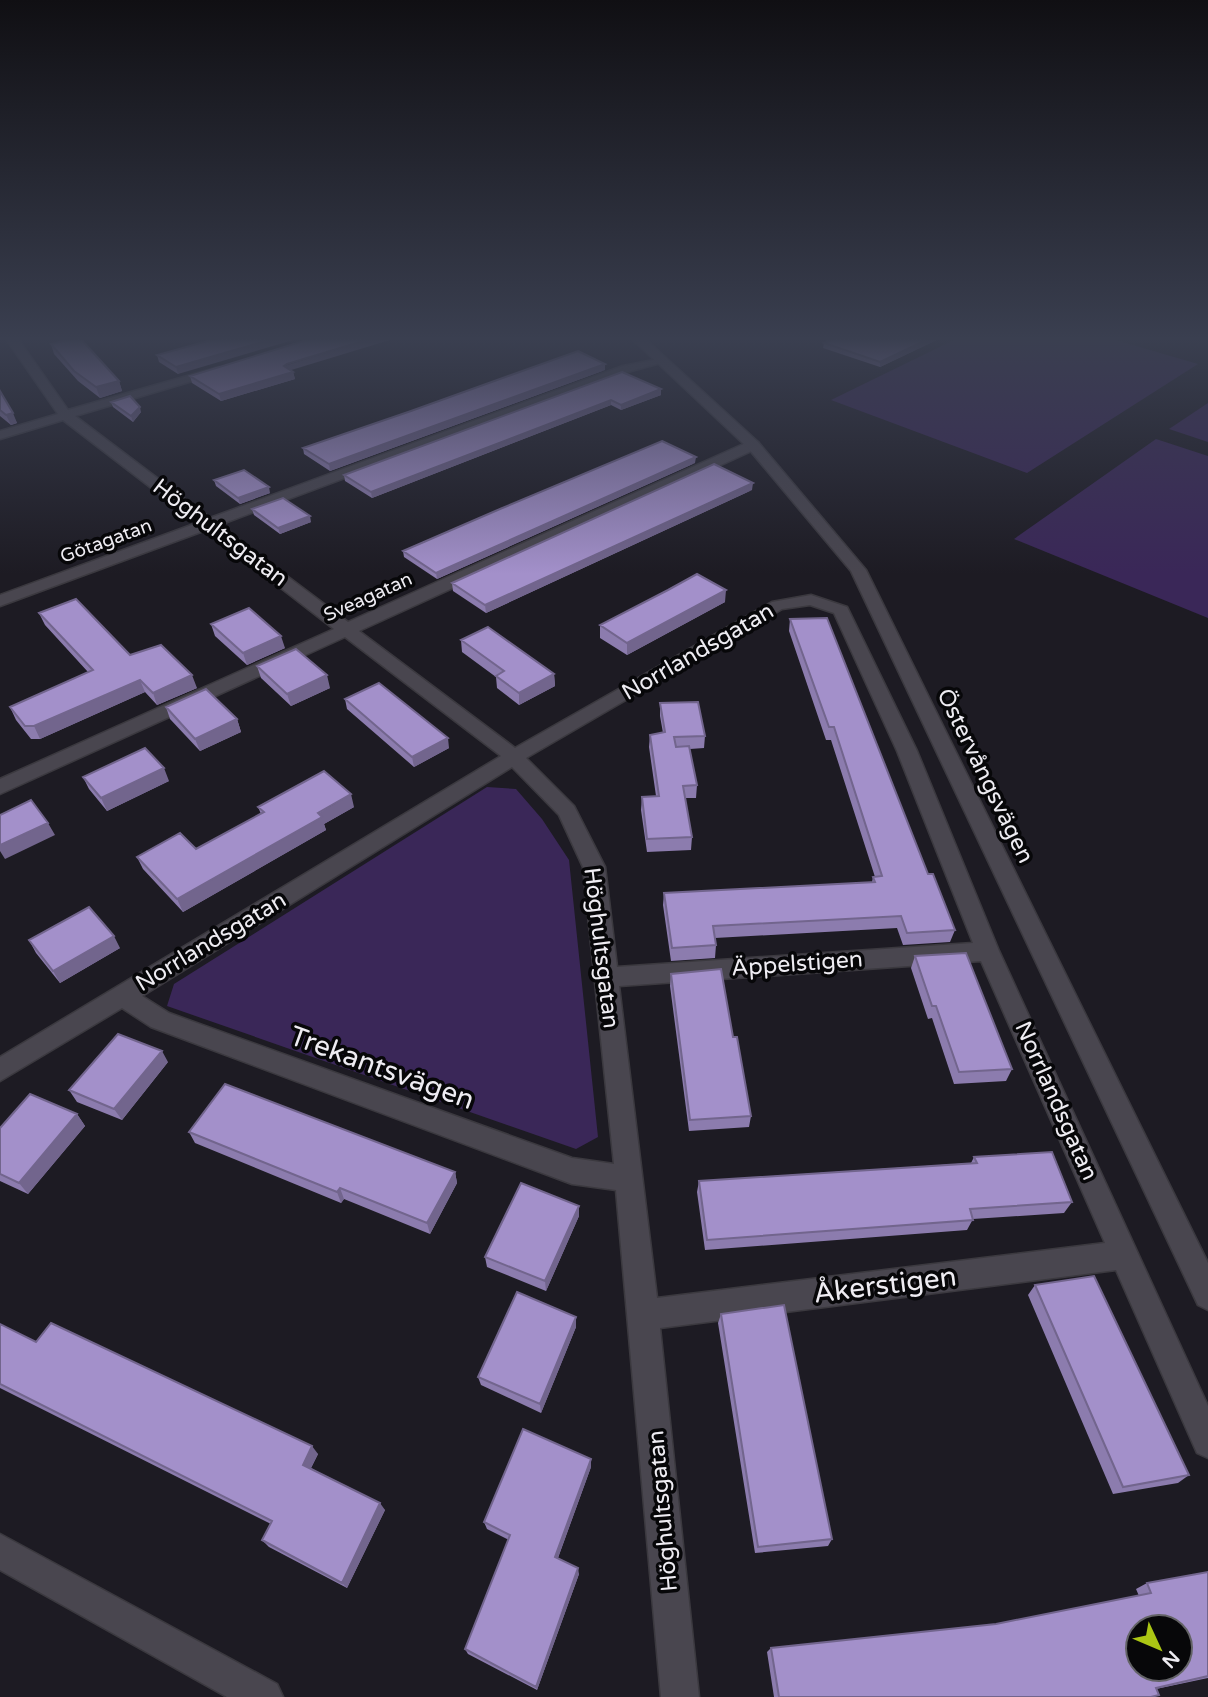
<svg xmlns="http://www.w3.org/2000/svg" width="1208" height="1697" viewBox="0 0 1208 1697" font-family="'Varela Round',sans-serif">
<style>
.green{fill:#3a2758}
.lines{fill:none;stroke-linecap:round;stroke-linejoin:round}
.minor-casing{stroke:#3b393f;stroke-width:3}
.tertiary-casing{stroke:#3b393f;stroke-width:3}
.minor{fill:#49464f;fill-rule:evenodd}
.tertiary{fill:#49464f;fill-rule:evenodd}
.wall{fill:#8c7cae}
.shaded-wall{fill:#72658d}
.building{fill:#a390ca;stroke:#72658d;stroke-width:2;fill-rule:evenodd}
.labels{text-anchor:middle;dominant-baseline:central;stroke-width:7;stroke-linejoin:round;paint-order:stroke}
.far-street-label{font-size:19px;fill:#eeecf2;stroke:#070709}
.street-label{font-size:23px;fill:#eeecf2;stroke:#070709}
.near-street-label{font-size:28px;fill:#eeecf2;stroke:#070709}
</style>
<rect width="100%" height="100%" fill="#1d1b23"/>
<!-- green -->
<path class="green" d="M962,336H1102L1198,364L1027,473L831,400Z
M1208,403V442L1169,429Z
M1156,439L1208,456V618L1014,539Z
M487,787L516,789L542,819L569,860L598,1137L576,1149L167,1006L174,984Z"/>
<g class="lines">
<!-- minor casing -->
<g class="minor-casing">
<path id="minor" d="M4,336H16L68,410L219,367V373L75,416L210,518L623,366L664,358V362L631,371L219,525L348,622L748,442H758V448L359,631L515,748L772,602L811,595L847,607L917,751L999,951L1208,1406V1458L1197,1453L1116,1270L660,1328L699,1697H661L616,1190L572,1184L151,1027L122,1008L0,1081V1057L501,756L345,637L0,794V779L334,629L206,530L0,606V595L197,523L63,420L0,439V431L58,414ZM810,605L834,613L897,751L973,943L617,967L605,867L574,806L526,758L782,609ZM512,767L559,815L583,867L614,1164L572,1158L169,1013L142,996ZM981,961L1105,1243L657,1298L619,986Z
M0,1534L277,1684L283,1697H227L0,1570Z"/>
</g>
<!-- tertiary casing -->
<g class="tertiary-casing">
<path id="tertiary" d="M629,336H642L758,442L866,570L1208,1263V1310L1198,1305L851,571L748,448Z"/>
</g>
<!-- minor -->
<use href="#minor" class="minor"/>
<!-- tertiary -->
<use href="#tertiary" class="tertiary"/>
</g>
<!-- wall -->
<path class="wall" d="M226,336L178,374L159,362L157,355Z
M945,336L880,367L823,348L824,343Z
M51,344L119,381L122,391L100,398L78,381L54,354Z
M291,370L293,372L295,379L221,401L192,383L190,376Z
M605,370L330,471L304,454L303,448L411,411Z
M622,372L661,389V395L621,410L611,405L372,498L345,481L344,475Z
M0,391L17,423L11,425L0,416Z
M111,402L141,412L133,422L113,407Z
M695,463L437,579L404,557L403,551Z
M214,480L270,493L240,504L216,486Z
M752,490L486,613L453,591L452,583Z
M252,509L311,522L280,534L254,515Z
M668,590L725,602L627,655L600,638V625Z
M39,613L130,655L197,688L157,705L145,692L40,739H31L16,720L10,707L88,672L45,625Z
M790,619L928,874L955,930L950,942L903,945L897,928L715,938L716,945L715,958L671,961L663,905L664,893L872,882L873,877H875L831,740H826L789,631Z
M211,624L285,648L247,665L215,636Z
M461,640L554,674L555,686L519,705L497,688L496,677L462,652Z
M257,666L330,688L291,706L261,678Z
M345,699L449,748L414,767L347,709Z
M660,703L705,736L704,748L690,749L697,785L696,798H685L692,837L691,850L647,852L641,810L642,797L656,796L649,747L650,735L663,733L660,716Z
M166,707L237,719L241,732L200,751L170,719Z
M83,777L169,781L107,811L89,789Z
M258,807H354L324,824L326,830L183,912L143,869L137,857L196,849L261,814Z
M29,940L120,948L60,983L36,953Z
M915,956L1012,1069L1006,1081L954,1084L932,1018L928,1019L911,968Z
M671,974L751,1116L749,1127L689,1131L670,986Z
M168,1062L122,1120L77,1102L69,1090Z
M77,1114L85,1126L28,1194L0,1181V1128Z
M189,1132L455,1172L457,1183L430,1234L344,1199L341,1203L195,1143Z
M974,1157L1072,1202L1064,1213L973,1219L967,1230L705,1250L697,1192L699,1181L971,1163Z
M579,1206V1216L546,1291L487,1267L485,1257Z
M1035,1285L1189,1475L1178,1483L1113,1494L1028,1295Z
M721,1314L832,1539L828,1546L755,1553L718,1323Z
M576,1317V1327L541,1413L481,1385L478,1377Z
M0,1324L36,1342L318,1454L311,1468L385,1510L347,1588L269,1547L262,1540L271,1524L0,1388Z
M591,1467L558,1558L579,1574L537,1690L468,1654L465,1649L509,1540L487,1529L484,1522Z
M1208,1572V1678L1156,1689L1154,1697H774L767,1652L771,1648L996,1624L1139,1596L1136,1589L1147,1583Z"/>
<!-- shaded-wall -->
<path class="shaded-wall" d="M283,336H307L178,374L176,367Z
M380,336H403L288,371L284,366Z
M935,336H945L880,367V362Z
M605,364V370L330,471L329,464Z
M293,372L295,379L221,401L219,394Z
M119,381L122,391L100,398L96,387Z
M661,389V395L621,410V405Z
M611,400V405L372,498L371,492Z
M140,407L141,412L133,422L131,416Z
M13,413L17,423L11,425L6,415Z
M696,457L695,463L437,579L436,573Z
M753,483L752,490L486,613L485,605Z
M269,487L270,493L240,504L238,498Z
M310,516L311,522L280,534L278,528Z
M726,590L725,602L627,655V643Z
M281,636L285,648L247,665L243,653Z
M554,674L555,686L519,705V693Z
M192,675L197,688L157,705L153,693Z
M327,675L330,688L291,706L287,694Z
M140,680L145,692L40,739L34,726Z
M237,719L241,732L200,751L195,739Z
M448,738L449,748L414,767L412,757Z
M164,768L169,781L107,811L101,798Z
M351,794L354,807L324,824L326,830L183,912L177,899Z
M48,823L55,835L5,859L0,851V845Z
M114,936L120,948L60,983L53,971Z
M162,1051L168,1062L122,1120L114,1109Z
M77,1114L85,1126L28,1194L19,1183Z
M455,1172L457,1183L430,1234L427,1223Z
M340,1188L344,1199L341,1203L337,1192Z
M579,1206V1216L546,1291L545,1281Z
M576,1317V1327L541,1413L540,1404Z
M312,1446L318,1454L309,1472L303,1465Z
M591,1459V1467L556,1563L555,1557Z
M380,1503L385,1510L347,1588L342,1583Z
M578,1568L579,1574L537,1690L536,1687Z"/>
<!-- building -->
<path class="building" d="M226,336H283L176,367L157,355Z
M320,336H380L287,364L284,366L293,372L219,394L190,376Z
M840,336H935L880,362L824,343Z
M79,337L119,381L96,387L74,371L51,344Z
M578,351L605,364L329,464L303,448L411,411Z
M622,372L661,389L621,405L611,400L371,492L344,475Z
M0,391L13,413L6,415L0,410Z
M130,396L140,407L131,416L111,402Z
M662,441L696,457L436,573L403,551L500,509Z
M714,464L753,483L485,605L452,583Z
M244,470L269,487L238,498L214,480Z
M283,498L310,516L278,528L252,509Z
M697,574L726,590L627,643L600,625L668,590Z
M76,599L130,655L161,645L192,675L153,693L140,680L34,726H25L10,707L93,670L39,613Z
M249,608L281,636L243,653L211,624Z
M827,618L928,874H933L955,930L907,933L901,916L713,926L716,945L672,948L664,893L875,882L873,877L882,876L834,727H829L790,619Z
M488,627L554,674L519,693L496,676L504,671L461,640Z
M296,649L327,675L287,694L257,666Z
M379,683L448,738L412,757L345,699Z
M206,689L237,719L195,739L166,707Z
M698,702L705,736L674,737L676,747L689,746L697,785L683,786L692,837L647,839L642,797L659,796L650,735L665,732L660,703Z
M145,748L164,768L101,798L83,777Z
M324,771L351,794L318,813L322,817L177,899L137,857L180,833L196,849L264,812L258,807Z
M31,800L48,823L0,845V815Z
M89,907L114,936L53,971L29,940Z
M966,953L1012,1069L959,1072L936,1006H932L915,956Z
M721,969L733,1037H737L751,1116L690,1120L671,974Z
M118,1034L162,1051L114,1109L69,1090Z
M225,1084L455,1172L427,1223L340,1188L337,1192L189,1132Z
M30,1094L77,1114L19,1183L0,1174V1128Z
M1052,1152L1072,1202L970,1209L973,1220L707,1240L699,1181L977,1163L974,1157Z
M521,1183L579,1206L545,1281L485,1257Z
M1094,1276L1189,1475L1123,1487L1035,1285Z
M517,1292L576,1317L540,1404L478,1377Z
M784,1305L832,1539L758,1547L721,1314Z
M51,1323L312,1446L303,1465L380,1503L342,1583L262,1540L272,1521L0,1384V1324L36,1342Z
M523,1429L591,1459L555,1557L578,1568L536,1687L465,1649L510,1535L484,1522Z
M1208,1572V1676L1156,1688L1159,1695L1151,1697H779L771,1648L996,1624L1151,1593L1147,1583ZM1138,1627H1180V1669H1138Z"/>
<!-- sky -->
<linearGradient id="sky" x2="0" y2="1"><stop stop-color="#100f13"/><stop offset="0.59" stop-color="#3a3f50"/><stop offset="1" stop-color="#3a3f50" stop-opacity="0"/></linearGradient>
<rect width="1208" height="574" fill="url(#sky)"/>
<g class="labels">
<!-- far-street labels -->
<g class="far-street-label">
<text transform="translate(106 541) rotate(-20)">Götagatan</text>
<text transform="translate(368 597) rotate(-24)">Sveagatan</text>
</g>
<!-- street labels -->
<g class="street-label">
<text transform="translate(220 533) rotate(37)">Höghultsgatan</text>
<text transform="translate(698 652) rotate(-30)">Norrlandsgatan</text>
<text transform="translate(985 776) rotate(64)">Östervångsvägen</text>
<text transform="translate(211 942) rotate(-31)">Norrlandsgatan</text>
<text transform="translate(601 948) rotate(83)">Höghultsgatan</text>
<text transform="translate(797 964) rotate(-4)">Äppelstigen</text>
<text transform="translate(1056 1101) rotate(66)">Norrlandsgatan</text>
<text transform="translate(663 1511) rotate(-95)">Höghultsgatan</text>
</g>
<!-- near-street labels -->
<g class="near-street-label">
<text transform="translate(382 1068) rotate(20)">Trekantsvägen</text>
<text transform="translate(885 1285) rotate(-7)">Åkerstigen</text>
</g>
</g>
<!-- north arrow -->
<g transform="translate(1159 1648) rotate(134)"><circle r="33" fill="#070709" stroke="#636366" stroke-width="2"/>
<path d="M0-5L12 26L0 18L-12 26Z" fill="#abc614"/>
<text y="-10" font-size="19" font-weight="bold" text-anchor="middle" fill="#eeecf2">N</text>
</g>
</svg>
